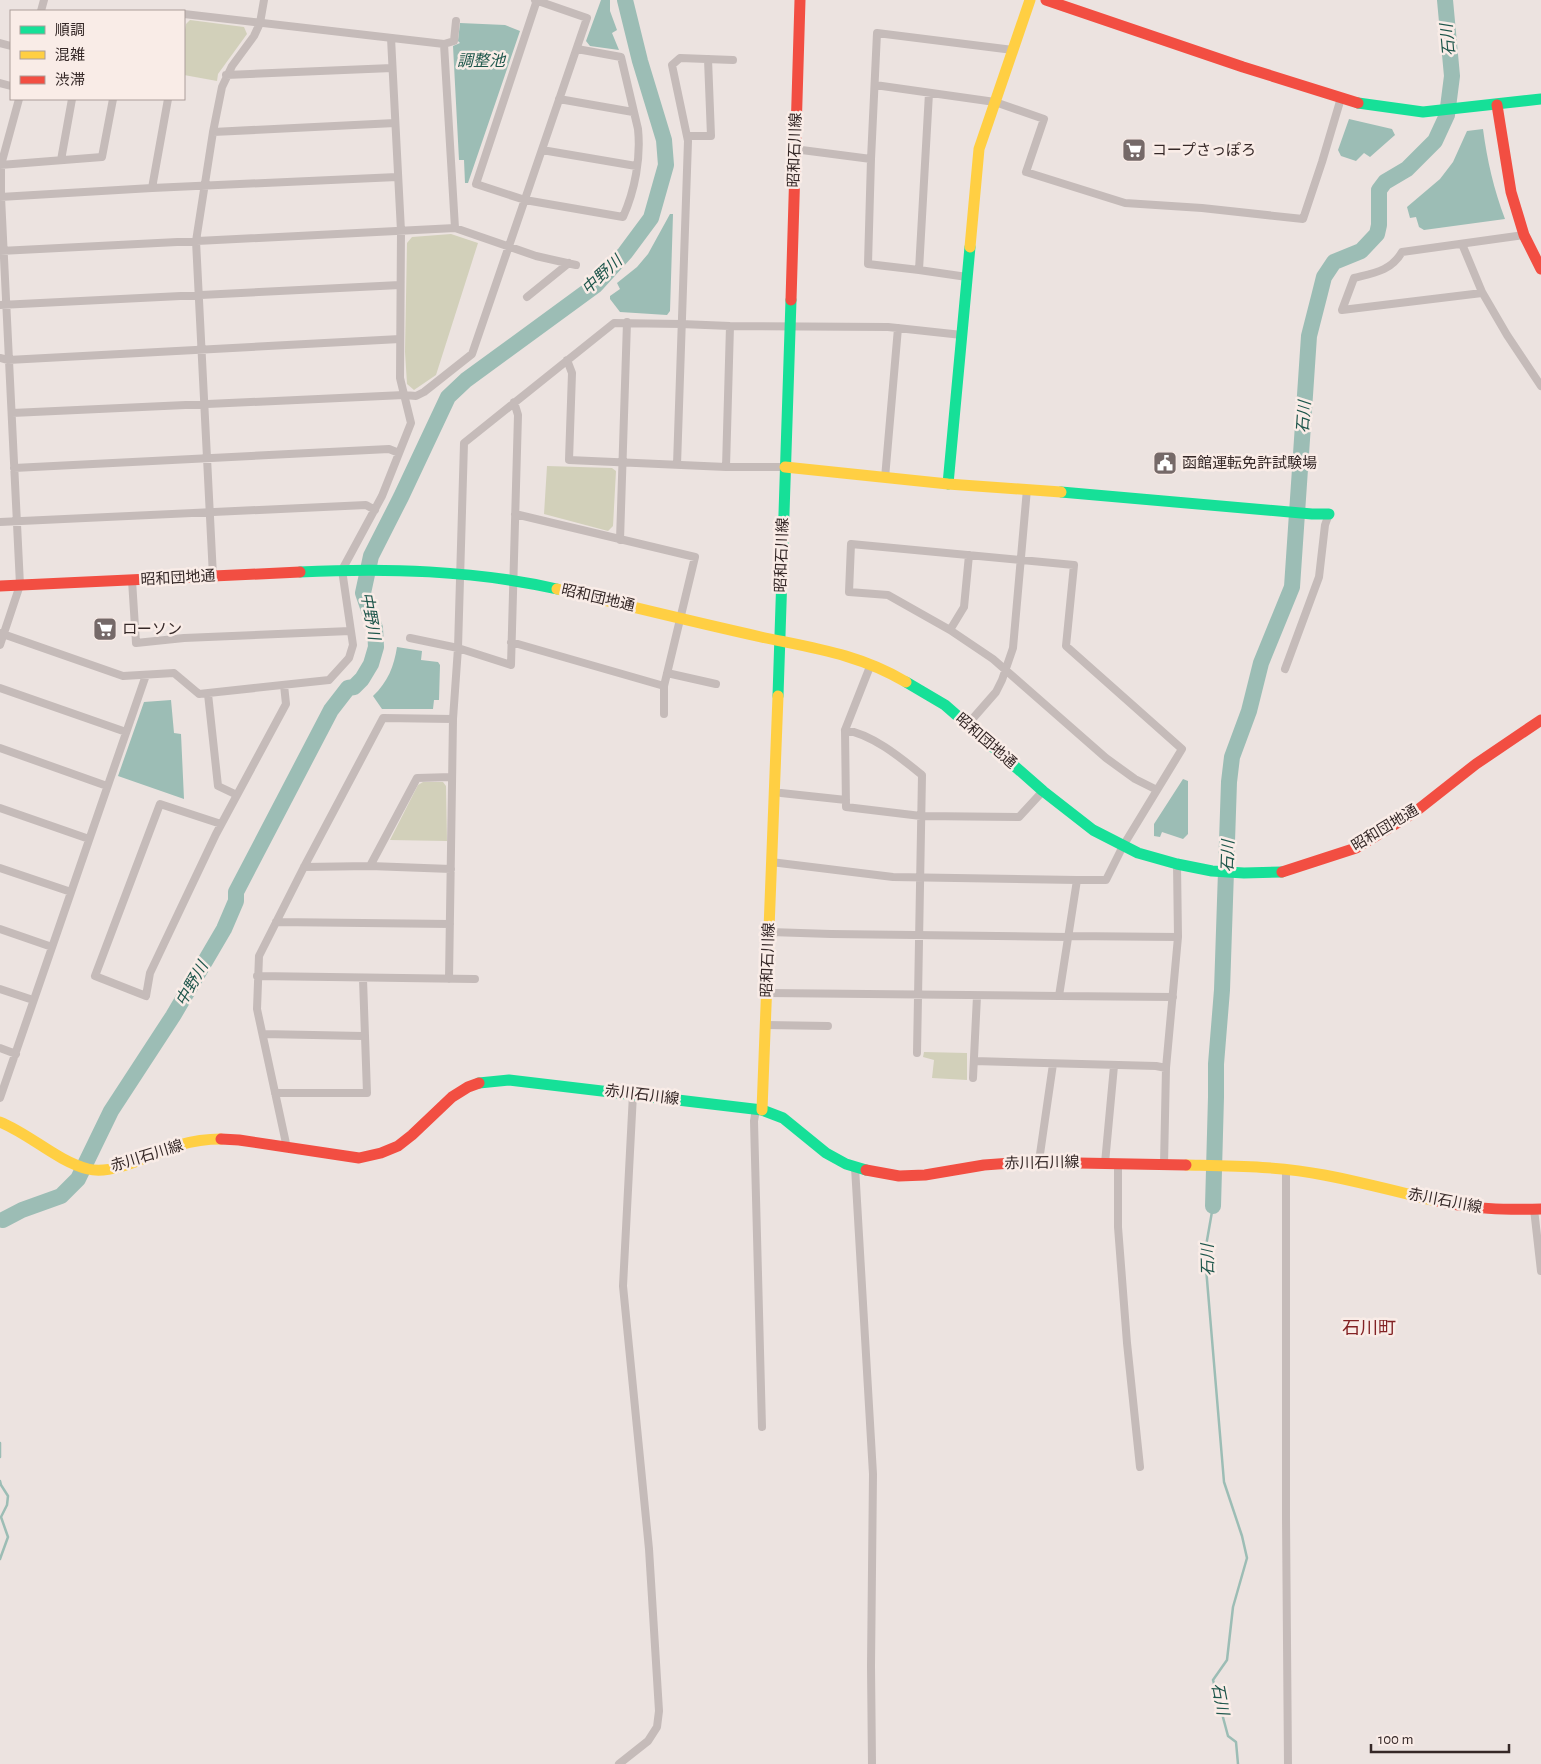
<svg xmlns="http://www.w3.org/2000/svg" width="1541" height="1764" viewBox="0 0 1541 1764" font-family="'Alegreya Sans','Noto Sans JP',sans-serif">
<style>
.green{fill:#d2d0ba}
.water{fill:#9cbdb5}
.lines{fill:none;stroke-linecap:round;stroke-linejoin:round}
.stream{stroke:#9cbdb5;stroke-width:2.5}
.river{stroke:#9cbdb5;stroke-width:16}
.street{stroke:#c5bbb9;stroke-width:8}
.fast{stroke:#16e098;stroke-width:11}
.slow{stroke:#ffcf43;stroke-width:11}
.jam{stroke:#f24e42;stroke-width:11}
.labels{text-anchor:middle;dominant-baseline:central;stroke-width:5;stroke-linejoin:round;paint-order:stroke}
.street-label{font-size:15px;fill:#352827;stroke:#f9ece7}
.poi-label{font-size:15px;fill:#352827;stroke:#f9ece7;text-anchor:start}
.water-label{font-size:16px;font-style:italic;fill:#1e564b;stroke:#f9ece7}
.quarter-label{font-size:18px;fill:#822224;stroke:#f9ece7}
</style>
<rect width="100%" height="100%" fill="#ece3e0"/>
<!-- green -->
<path class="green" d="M190,20L244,27L247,34L218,74L217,81L184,75V36L186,24Z
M451,234L478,243L436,375L414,390L407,384L405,352L407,243L412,237Z
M547,466L612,468L616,471L613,526L608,531L544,514Z
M423,782H443L446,786L447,841L390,840L418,785Z
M924,1052L967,1053V1080L932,1078L934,1060L923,1057Z"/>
<!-- water -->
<path class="water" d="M601,0H610V11L617,30L612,33L619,50L590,46L586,41Z
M460,23L505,25L520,31L468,183H465L464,160H459L453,46L460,43L458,41Z
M1349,119L1392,129L1395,135L1370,157L1364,153L1356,161L1341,156L1338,150Z
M1483,129C1487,160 1494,190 1505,219L1424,230L1419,227L1416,217L1410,218L1407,207L1440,179L1453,162L1467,131Z
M670,214H673L670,311L667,315L620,312L610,299V296L620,289L617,283L637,267L648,254Z
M397,647L422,651L421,660L438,662L440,665L439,700H434L433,709H382L373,696C388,682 394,666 397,647Z
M171,700L174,733L181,734L184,799L118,776L144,702Z
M1183,779L1188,781V834L1183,839L1162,832L1160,837L1154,836V824Z"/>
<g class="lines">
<!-- stream -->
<path class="stream" d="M1213,1206L1206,1246V1268L1224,1482L1242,1536L1247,1558L1233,1607L1227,1660L1213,1680L1228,1736L1236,1742L1238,1764
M0,1222L3,1220
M0,1443V1457
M0,1481L1,1485L8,1496L7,1505L1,1517L8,1537L0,1559"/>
<!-- river -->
<path class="river" d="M1213,1206L1216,1097V1064L1222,990L1229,782L1232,757L1249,711L1261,663L1292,587L1309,336L1320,293L1324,277L1334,262L1361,251L1377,234L1379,225V190L1385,182L1407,169L1435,141L1447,115L1452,76L1445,0
M3,1220L22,1210L61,1196L78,1179L111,1111L173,1016L224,929L236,901V892L331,710L348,688L354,687L362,679L371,664L376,647L375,628L363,593L371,556L401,497L448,397L466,380L596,285L625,253L651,218L666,165L664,140L640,61L625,0"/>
<!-- street -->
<path class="street" d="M537,0L476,184L525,200L623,217C635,190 641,158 638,129L621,57L577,49
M41,11L44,0
M184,14L444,44L455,228
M0,43L11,46
M444,44L454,41L456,21
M226,75L392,68
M0,83L11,86
M875,85L995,102L1044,119L1026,172L1125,203L1202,208L1303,219L1322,162L1341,98
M929,93L919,270L967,277
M559,99L633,112
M213,132L395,123
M687,136H711L708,59
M794,149L871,159L877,33L1013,50
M542,150L636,166
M871,159L868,264L919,270
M61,160L72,99
M0,165L102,157L113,99
M152,188L168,99
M0,197L152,188L397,177
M1462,244L1482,292L1507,335L1541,386
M0,251L455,228L536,256L576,265
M1482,293L1342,310L1354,278C1374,273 1391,271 1402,252L1524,235
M527,297L569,263
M0,305L400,285
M0,358L8,360L400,339
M567,360L572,373L569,460L726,467H785
M514,402L518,415L511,665L458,648L464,443L614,323L681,324L730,326L888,327L962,335
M12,413L404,395L416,396L424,392L472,354L587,18L535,0
M677,465L688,141L672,65L680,58L733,60
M726,467L730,326
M14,468L389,449L399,453
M885,478L898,328
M515,514L695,557L664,686V714
M0,522L366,505L375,510
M620,540L627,322
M213,576L196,241L213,132L222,87L232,66L254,36L260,23L264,0
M132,580L136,643L184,638L350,631
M950,630L964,607L969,555
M0,633L123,676L174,673L199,694L329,680L349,658L353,645L342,570L382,496L411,423L400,378L401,231L391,38
M410,638L458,648L453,719L449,979
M511,642L664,686
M0,645L20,585L1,197V165L19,99
M871,664L845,730C872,734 901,758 922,775L917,1053
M1285,669L1319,577L1325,525L1329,514
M667,673L716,684
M0,688L126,732
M208,694L218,786L237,795
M968,724L996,692L1002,680L1013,648L1027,489
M845,730L846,807L921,816L1019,817L1043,791
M0,748L107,786
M781,793L846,800
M0,808L89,839
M221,824L160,804L95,976L146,996L150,973L216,834L286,704L284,685
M370,866L417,778L452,777
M304,867L370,866L451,869
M0,868L71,892
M1077,880H1106L1123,846L1182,749L1066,646L1074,565L851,544L849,592L888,595L950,630L993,659L1106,758L1135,779L1157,790
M276,922L450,924
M0,929L52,947
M770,932L831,934L1068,937
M1068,936L1178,937
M257,976L475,979
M0,989L33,1000
M767,993L1059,996L1077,880L893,877L771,862
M1059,996L1173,997
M766,1025L828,1026
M263,1034L363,1036
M0,1048L16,1054
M974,1061L1156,1066L1166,1068
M973,1078L977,996
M275,1093H367L363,979
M0,1098L146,675
M756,1109L754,1121L762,1427
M287,1148L257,1009L259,956L304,867L383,718L453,719
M1039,1161L1053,1064
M1105,1163L1114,1066
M1118,1163V1227L1127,1343L1140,1467
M1164,1165L1166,1068L1178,937L1177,864
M855,1167L873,1474L871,1666L872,1764
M1286,1170V1518L1288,1764
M1534,1209L1541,1271
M619,1764L648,1741L657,1727L659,1711L649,1549L623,1286L633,1094"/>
<!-- fast -->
<path class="fast" d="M1358,103L1423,112L1541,99
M948,484L970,247
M1061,492L1312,514H1329
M300,572C386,568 473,570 557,589
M906,682L945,705L1043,791L1093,830L1138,853L1177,864L1212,871L1244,873L1282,872
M778,696L791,300
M479,1083L509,1080L762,1110L783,1118L826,1153L846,1164L866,1170"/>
<!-- slow -->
<path class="slow" d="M970,247L979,149L1030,0
M785,467L948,484L1061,492
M557,589C625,605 693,622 761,637C813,648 859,654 906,682
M762,1110L778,696
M0,1122C30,1134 57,1161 88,1169C113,1176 154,1153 179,1145C193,1141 207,1139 221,1139
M1186,1165C1232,1166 1279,1166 1324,1175C1361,1182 1399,1192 1436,1201"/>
<!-- jam -->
<path class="jam" d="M1046,0L1243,67L1358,103
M1497,105L1511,192L1524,235L1541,269
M791,300L800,0
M0,586L300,572
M1282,872L1356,848L1415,812L1476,764L1541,720
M221,1139L239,1140L359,1158L381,1153L398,1146L412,1135L452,1097L468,1087L479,1083
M866,1170L899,1176L925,1175L984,1165L1024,1162L1186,1165
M1436,1201C1472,1209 1504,1210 1541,1209"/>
</g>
<!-- icons -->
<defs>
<g id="supermarket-square" transform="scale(1.25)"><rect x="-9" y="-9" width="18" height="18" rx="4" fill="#756968" stroke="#f9ece7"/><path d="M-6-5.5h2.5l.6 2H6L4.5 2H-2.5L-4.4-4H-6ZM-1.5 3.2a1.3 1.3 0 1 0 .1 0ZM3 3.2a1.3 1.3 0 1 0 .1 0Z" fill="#fff"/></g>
<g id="civic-square" transform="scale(1.25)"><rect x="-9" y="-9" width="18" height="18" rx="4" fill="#756968" stroke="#f9ece7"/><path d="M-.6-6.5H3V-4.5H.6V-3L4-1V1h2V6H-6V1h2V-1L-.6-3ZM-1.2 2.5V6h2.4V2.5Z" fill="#fff"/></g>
</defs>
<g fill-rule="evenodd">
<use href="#supermarket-square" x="1134" y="150"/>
<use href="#civic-square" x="1165" y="463"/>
<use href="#supermarket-square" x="105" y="629"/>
</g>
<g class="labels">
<!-- street labels -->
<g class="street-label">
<text transform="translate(795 150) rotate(-88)">昭和石川線</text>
<text transform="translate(782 555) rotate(-88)">昭和石川線</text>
<text transform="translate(178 578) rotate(-3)">昭和団地通</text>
<text transform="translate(598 598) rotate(13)">昭和団地通</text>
<text transform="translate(986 741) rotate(41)">昭和団地通</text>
<text transform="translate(1385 828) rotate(-31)">昭和団地通</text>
<text transform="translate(768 960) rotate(-88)">昭和石川線</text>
<text transform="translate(642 1095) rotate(7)">赤川石川線</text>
<text transform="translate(147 1156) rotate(-17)">赤川石川線</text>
<text transform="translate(1042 1163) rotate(-1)">赤川石川線</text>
<text transform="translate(1445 1201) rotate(11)">赤川石川線</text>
</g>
<!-- poi labels -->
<g class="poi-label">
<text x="1152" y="150">コープさっぽろ</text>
<text x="1182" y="463">函館運転免許試験場</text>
<text x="122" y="629">ローソン</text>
</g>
<!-- water labels -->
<g class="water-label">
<text transform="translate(1448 40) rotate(-95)">石川</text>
<text x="481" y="61">調整池</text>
<text transform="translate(602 275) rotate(-43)">中野川</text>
<text transform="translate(1304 417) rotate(-86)">石川</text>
<text transform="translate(370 616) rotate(80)">中野川</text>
<text transform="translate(1228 856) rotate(-88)">石川</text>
<text transform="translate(192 984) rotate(-60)">中野川</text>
<text transform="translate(1208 1260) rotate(-91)">石川</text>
<text transform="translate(1220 1699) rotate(79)">石川</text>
</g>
<!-- quarter labels -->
<g class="quarter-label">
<text x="1369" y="1329">石川町</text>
</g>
</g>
<!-- legend -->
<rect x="10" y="10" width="175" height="90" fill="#f9ece7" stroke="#ab9e9a"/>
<rect x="20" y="26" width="25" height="8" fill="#16e098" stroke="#ab9e9a"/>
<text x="55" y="35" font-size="15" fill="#352827">順調</text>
<rect x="20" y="51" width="25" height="8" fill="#ffcf43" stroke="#ab9e9a"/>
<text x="55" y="60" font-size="15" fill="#352827">混雑</text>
<rect x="20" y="76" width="25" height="8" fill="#f24e42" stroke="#ab9e9a"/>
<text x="55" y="85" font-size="15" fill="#352827">渋滞</text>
<!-- scale -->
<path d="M1371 1744v8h138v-8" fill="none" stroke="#352827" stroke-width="2.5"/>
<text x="1378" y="1744" font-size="15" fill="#352827" stroke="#f9ece7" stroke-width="4" paint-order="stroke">100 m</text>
</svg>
